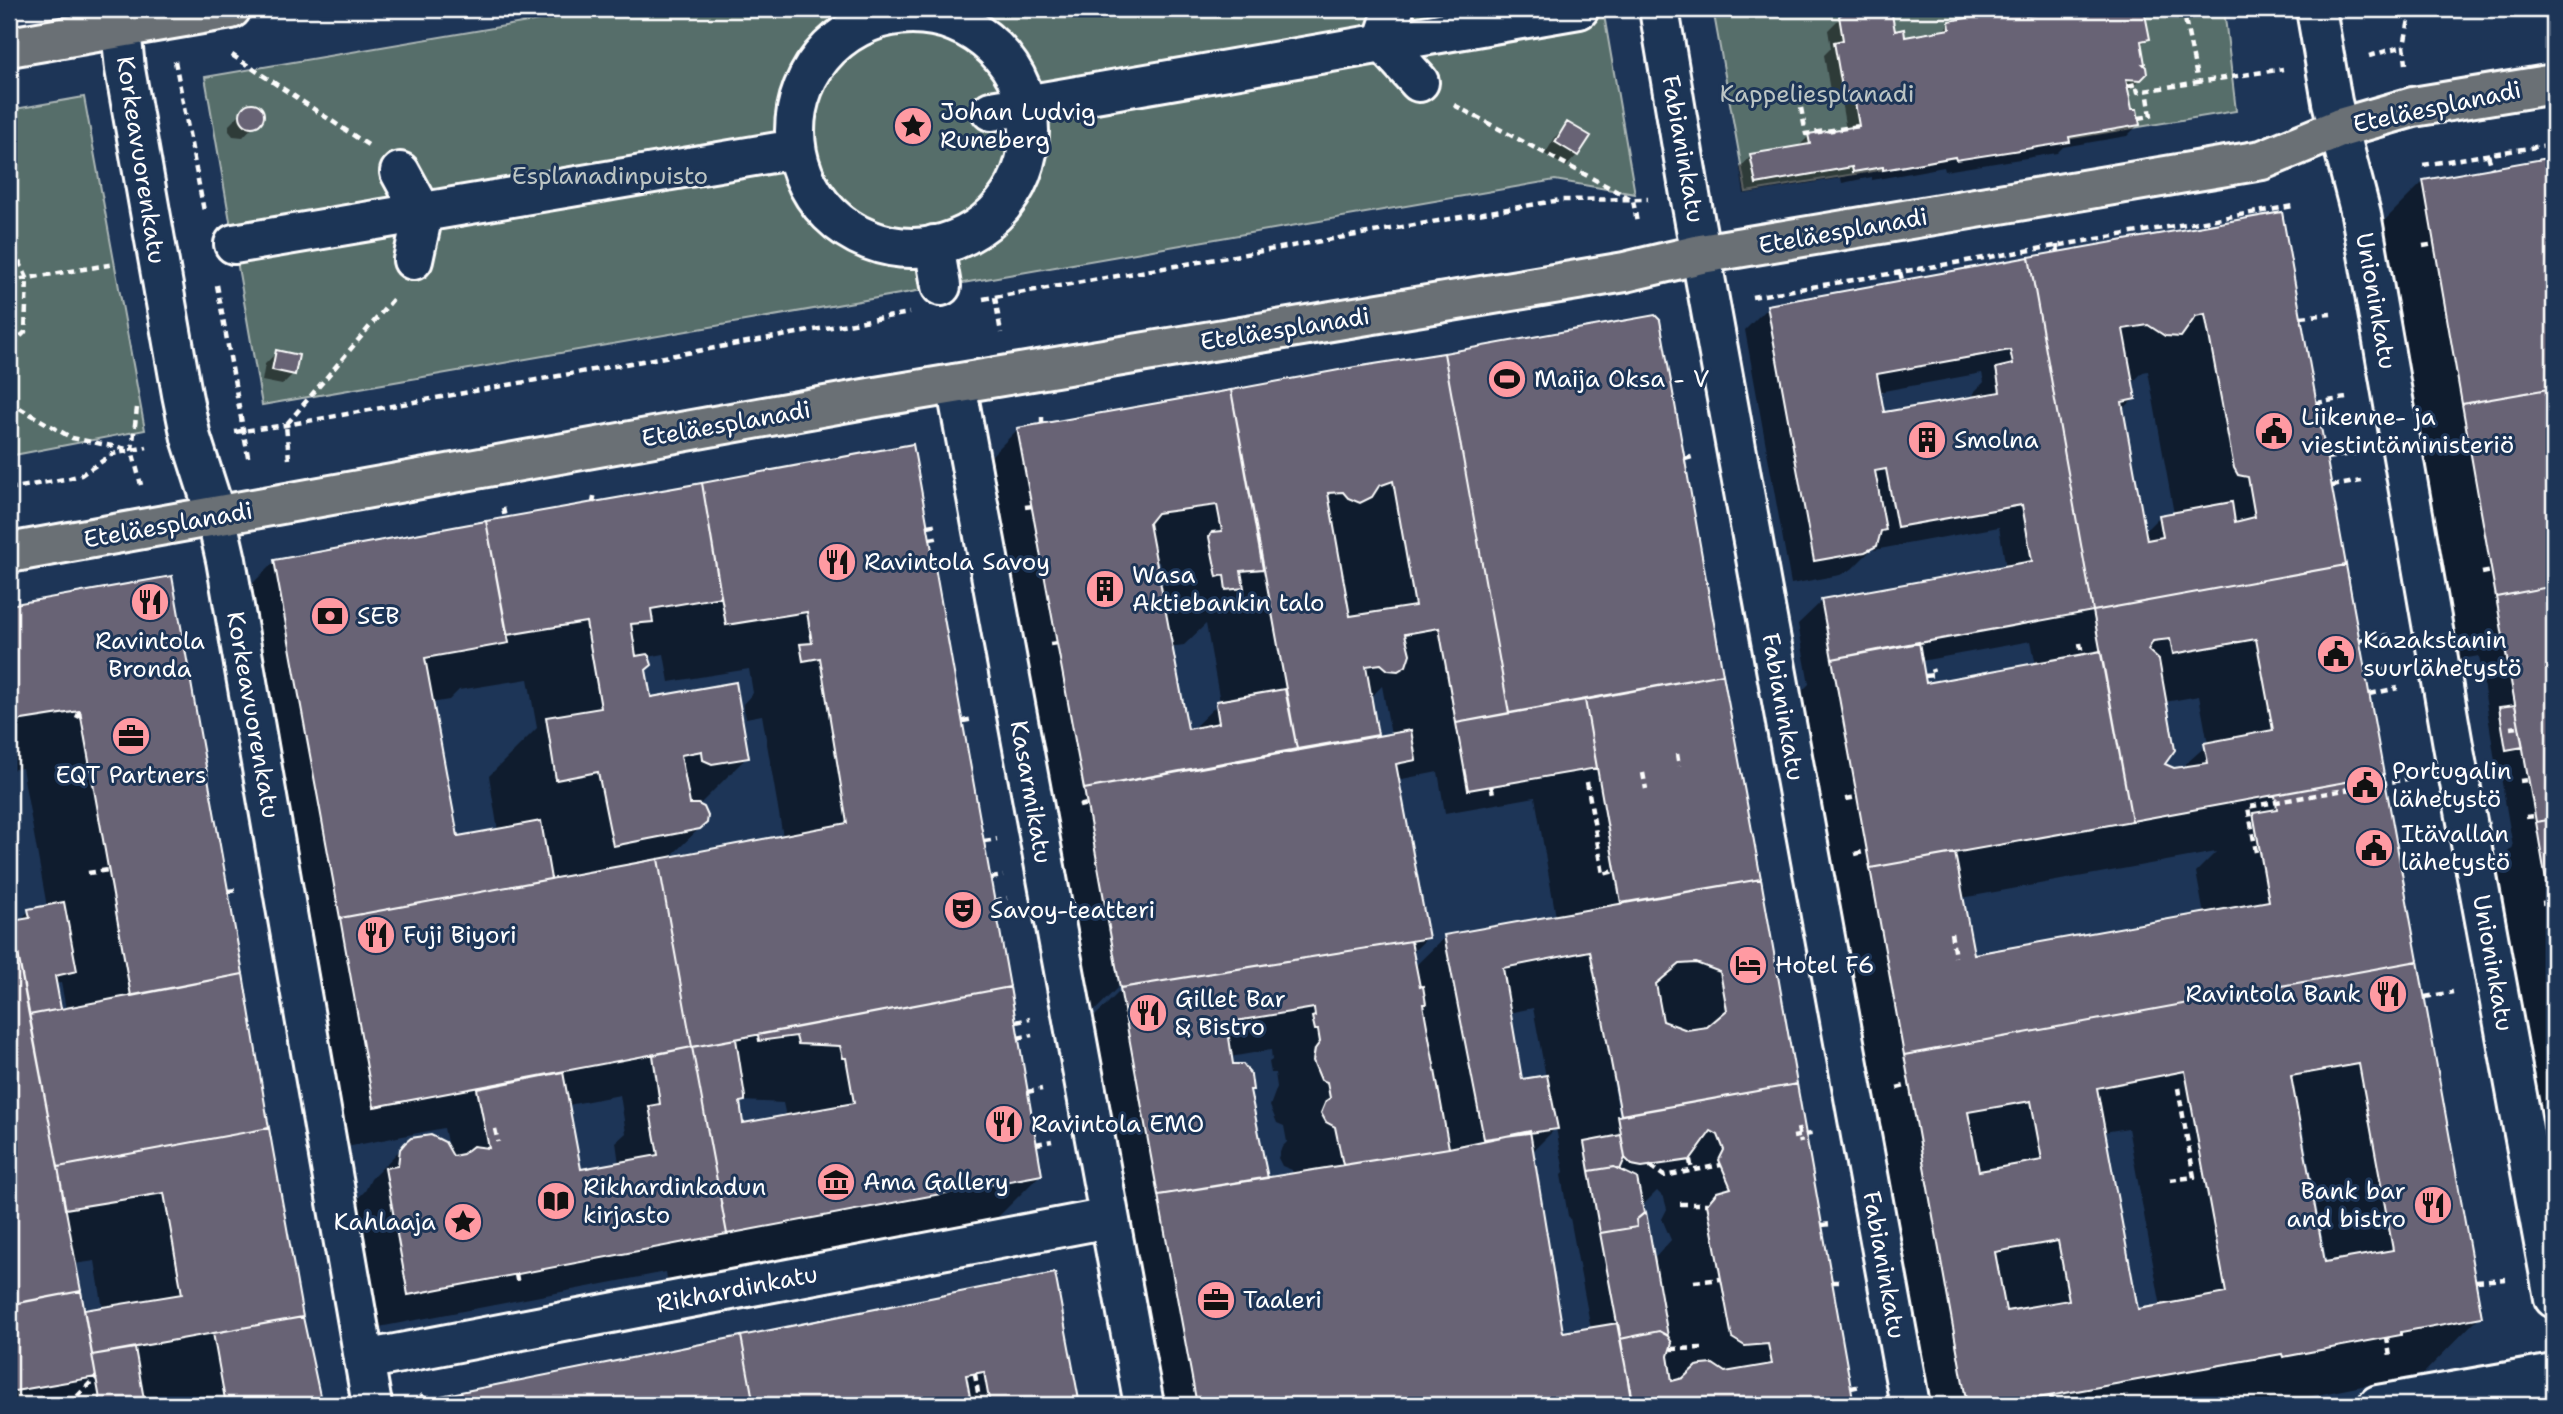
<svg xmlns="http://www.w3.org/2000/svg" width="2563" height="1414" viewBox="0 0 2563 1414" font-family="'Shantell Sans',sans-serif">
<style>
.green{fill:#576e6b;stroke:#abb6b5;stroke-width:2}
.shadow{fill:#0007;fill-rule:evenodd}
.building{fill:#686375;stroke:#fff;stroke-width:2;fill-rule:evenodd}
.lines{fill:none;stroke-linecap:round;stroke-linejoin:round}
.street-casing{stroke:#fff;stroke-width:44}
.secondary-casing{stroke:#fff;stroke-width:44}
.primary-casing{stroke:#fff;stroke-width:44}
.path{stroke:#fff;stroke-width:4.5;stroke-dasharray:7 5;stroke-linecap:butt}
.street{stroke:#1d3557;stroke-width:38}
.secondary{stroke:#1d3557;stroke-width:38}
.primary{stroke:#6a7074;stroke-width:38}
.tram{stroke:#fff;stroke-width:2}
.labels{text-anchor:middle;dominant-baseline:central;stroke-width:6;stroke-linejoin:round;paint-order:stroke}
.park-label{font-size:24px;fill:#bcc5c4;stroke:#1d3557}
.street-label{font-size:24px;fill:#fff;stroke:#1d3557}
.poi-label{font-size:24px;fill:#fff;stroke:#1d3557;text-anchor:start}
</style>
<rect width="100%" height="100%" fill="#1d3557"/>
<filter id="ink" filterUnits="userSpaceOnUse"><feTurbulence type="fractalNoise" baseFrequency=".0143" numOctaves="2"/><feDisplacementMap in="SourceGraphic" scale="14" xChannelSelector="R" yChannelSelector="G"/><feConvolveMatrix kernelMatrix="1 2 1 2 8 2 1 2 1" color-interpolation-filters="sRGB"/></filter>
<g filter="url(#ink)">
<!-- green -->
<path class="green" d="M604,9H1603L1635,194L1555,180L262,405L205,77Z
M1713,9H2224L2236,111L1746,192Z
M84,97L145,430L9,456V110Z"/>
<!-- shadow -->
<path class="shadow" d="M1859,9H1890L1894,33L1904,39L1940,33L1950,23L2024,18L2061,12L2064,9H2142L2148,38L2140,46L2144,76L2128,91L2130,111L2138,125L2127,136L2063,147L2057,153L1945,171L1944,167L1872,180V177L1842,183L1841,178L1744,194L1740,168L1751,156L1797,148L1809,136L1846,130L1841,101L1832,103L1824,55L1831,48L1828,30L1840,18Z
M254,105L261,111V118L243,137L233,136L229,131V125L248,106Z
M1568,124L1577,155L1566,167L1545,154L1556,136Z
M2554,159V1312L2479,881L2513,847L2498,760L2495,761L2479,656L2427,665L2366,239L2424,181Z
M2281,214L2480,1316L2423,1374L2266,1405H1900L1775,718L1809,684L1798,624L1822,601L2006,568L1999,527L1874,550V547L1852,569L1840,575L1791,584L1745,330L1768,307ZM2148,371L2174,514L2160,516L2144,532L2122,410L2134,399L2131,384L2143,372ZM1982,373L1984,382L1973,393L1974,398L1883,414L1878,392ZM2031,641L2036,665L1925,685L1921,661ZM2199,696L2208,744L2180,769L2174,770L2162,764L2165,702ZM2216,852L2196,872L2204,915L1973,956L1962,898ZM2301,1120L2327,1264H2324L2297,1121ZM2128,1128L2161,1307L2136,1311L2104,1132Z
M1654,317L1658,321L1853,1405H1129L1067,1044L1128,983L1125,980L1063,1043L960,487L1018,429ZM1154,562H1159L1164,583L1159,587ZM1206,624L1220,702L1191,730L1186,731L1170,647L1184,645ZM1382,686L1391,735L1377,737L1370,698ZM1438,772L1445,813L1535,797L1556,917L1445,937L1414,967L1412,953L1427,938L1397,780ZM1533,1008L1546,1077L1521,1082L1509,1013ZM1271,1050L1272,1060L1269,1062L1271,1073H1275L1277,1087L1270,1106L1277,1123L1284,1126L1287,1142L1282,1147L1278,1158L1282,1166L1292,1170L1293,1175L1266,1179L1248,1092L1251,1089L1232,1066L1230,1057ZM1613,1082H1617L1624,1123L1621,1124ZM1556,1128L1564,1172L1561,1175L1568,1216L1570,1218L1591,1329L1562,1334L1532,1152ZM1657,1191L1664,1198L1667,1209L1662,1219L1671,1240L1653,1260L1641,1207Z
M277,352L293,374L282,385L262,381L265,364Z
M912,446L1041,1174L983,1232L669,1291L666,1272L374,1328L352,1204L365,1191L371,1179L406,1144L449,1152L444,1128L331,1150L217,619L275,561ZM664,654L669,682L749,669L753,693L743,704L746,718L762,715L783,837L669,858L706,822L698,806L747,757L650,699L644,670L648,657ZM528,679L537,728L489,776L498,831L456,838L431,703L449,700L459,690ZM620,1095L626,1133L616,1142L619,1164L580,1171L568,1105ZM742,1101L783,1103L786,1117L742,1125L739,1105Z
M171,578L301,1316L321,1405H159L158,1399L142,1401L143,1405H9V914L10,923L18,922L29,911L47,907L22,768L9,770V607ZM61,983L66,1009L60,1011L55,984ZM95,1261L103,1309L83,1312L74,1264Z
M1054,1275L1078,1405H434L442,1397Z"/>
<!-- building -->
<path class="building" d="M1849,9H1891L1895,31L1904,29L1905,37L1950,29L1949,21L2021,9H2024L2026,16L2067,9H2144L2150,39L2141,41L2145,64H2143L2146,67L2147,74L2141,80L2126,79L2132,109H2137L2140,125L2069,137L2070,142L1956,160L1955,157L1883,170V167L1853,172L1852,167L1756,184L1750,154L1810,144L1808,134L1859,126L1853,91L1843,93L1834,42L1843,40L1839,16Z
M240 115a12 12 0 1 1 24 0a12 12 0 1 1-24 0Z
M1567,122L1591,136L1578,156L1555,142Z
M2554,157V388L2462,404L2423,180Z
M2282,212L2346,565L2093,611L2029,257ZM2205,314L2234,468L2238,475L2248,477L2255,517L2235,522L2232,502L2159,515L2163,537L2147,540L2122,402L2136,399L2123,329L2148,325L2165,336L2181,337L2196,316Z
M2029,257L2093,611L1832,659L1821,599L2032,561L2022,505L1897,527L1886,469L1875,471L1886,530L1881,531L1877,546L1865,552L1814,561L1767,305ZM2010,350L2013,364L1996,368L2000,392L1884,412L1877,374Z
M1655,315L1660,320L1723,674L1509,713L1444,353Z
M276,350L299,355L295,375L272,370Z
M1444,353L1509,713L1456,723L1439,628L1405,634L1410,654L1406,666L1398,671L1388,670L1381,664L1366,666L1378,735L1297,749L1231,390L1355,367ZM1393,481L1415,606L1350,616L1328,493L1343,492L1348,498L1360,503L1372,497L1379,486Z
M2554,388V586L2496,597L2462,404Z
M1231,390L1263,569L1241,571L1244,588L1226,590L1224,575L1217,577L1209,537L1212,532L1222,531L1217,505L1157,513L1149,523L1188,729L1219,723L1216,704L1217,701L1285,689L1297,749L1084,789L1017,428Z
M913,444L1010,987L692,1047L658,859L847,823L820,658L803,661L800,644L812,643L807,612L726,625L702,483Z
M702,483L721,597L651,609L653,622L631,624L636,656L647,654L649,656L652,665L646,670L651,697L736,682L749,758L712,764L703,760L702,751L681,755L690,804H698L704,807L708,816L707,823L700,829L613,846L598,772L556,780L546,717L601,708L586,622L507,635L486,521Z
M486,521L509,643L425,658L458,836L541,821L551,879L340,918L274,560Z
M2346,565L2384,775L2132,821L2093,611ZM2170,639L2173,654L2256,639L2273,730L2204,743L2208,763L2174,768L2165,764L2175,750L2159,660L2148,650L2153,641Z
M172,576L243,974L131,996L80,711L9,722V605Z
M2554,586V819L2536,822L2496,597Z
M1919,642L1926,683L2101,651L2132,821L1870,868L1832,659Z
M1723,674L1761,879L1621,903L1585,700Z
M1585,700L1597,768L1468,790L1456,723Z
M2515,705L2523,747L2506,750L2499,707Z
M1411,730L1416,760L1396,764L1429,938L1120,988L1084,789Z
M2384,775L2418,961L1904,1055L1870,868L1955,853L1974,954L2269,901L2253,813L2277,809L2275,795Z
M2554,819V928L2536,822Z
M658,859L692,1047L374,1107L340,918Z
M1761,879L1797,1084L1621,1115L1590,951L1503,968L1522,1079L1547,1075L1558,1129L1484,1139L1444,935ZM1696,963L1720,972L1727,1010L1707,1027L1687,1030L1663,1021L1656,984L1680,964Z
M64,902L77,971L55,976L61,1009L29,1015L12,921L30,918L28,909Z
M9,905L81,1291L17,1303L9,1258Z
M1411,941L1420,987L1423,986L1426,1004H1423L1449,1148L1343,1165L1335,1127L1326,1122L1321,1113L1326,1101L1330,1098L1327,1082L1321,1080L1313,1061L1315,1049L1320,1042L1318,1030H1315L1312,1017L1315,1016L1314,1008L1236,1021L1228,1031L1233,1064H1243L1251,1075L1253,1090H1250L1268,1178L1158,1195L1120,988Z
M2418,961L2482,1317L2401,1332V1335L2283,1357L2282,1354L1999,1405H1967L1904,1055ZM2359,1064L2393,1250L2325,1262L2291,1076ZM2185,1071L2226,1293L2138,1309L2097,1088ZM2031,1101L2042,1160L1979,1171L1968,1112ZM2058,1241L2069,1300L2006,1311L1995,1252Z
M243,974L269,1128L58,1167L29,1015Z
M1010,987L1042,1175L727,1234L692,1047L736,1039L745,1097V1101L740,1102L743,1123L854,1103L846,1058H843L840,1046L798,1044L796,1036L759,1041L758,1035Z
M692,1047L727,1234L408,1295L385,1168L398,1166L400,1149L405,1143L411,1138L431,1135L445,1142L453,1156L463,1154L473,1146L489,1148L477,1089L563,1072L581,1169L658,1155L649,1106L660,1104L653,1055Z
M1797,1084L1854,1405H1633L1620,1339L1659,1331L1668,1336L1672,1343L1668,1356L1672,1381L1683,1378L1696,1366L1702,1365L1713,1364L1725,1372L1772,1364L1768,1344L1745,1346L1732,1338L1707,1204L1717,1192L1731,1188L1719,1160L1724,1150L1718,1135L1711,1131L1690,1160L1642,1167L1632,1165L1625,1158L1618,1116Z
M269,1128L303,1317L92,1355L84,1310L182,1294L164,1193L65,1209L58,1167Z
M1530,1131L1563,1332L1618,1323L1632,1405H1197L1158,1195L1449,1148Z
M1621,1135L1625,1158L1620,1170L1614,1167L1589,1171L1584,1142Z
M1614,1167L1637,1178L1644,1213L1636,1220L1637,1227L1600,1233L1589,1171Z
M1646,1212L1668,1336L1659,1331L1620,1339L1600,1233L1637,1227L1636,1220Z
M1055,1273L1080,1405H990L984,1372L966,1375L971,1402L953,1405H754L741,1336Z
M81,1291L96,1377L9,1392V1305Z
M303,1317L322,1405H226L213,1333Z
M741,1336L754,1405H435L441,1396Z
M135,1348L145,1405H101L92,1355Z"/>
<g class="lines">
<!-- street casing -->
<g class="street-casing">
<path id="street" d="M119,9L125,69L182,394L191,438L216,516L226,560L372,1405
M1394,9L1383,42L1419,82
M1659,9L1690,195L1910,1405
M795 131a117 117 0 1 1 234 0a117 117 0 1 1-234 0Z
M991,111L1579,9
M400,172L423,214L413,260
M234,244L796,149
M934,245L941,286
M956,384L1144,1405
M364,1360L1109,1218
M2378,1405L2554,1374"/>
</g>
<!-- secondary casing -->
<g class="secondary-casing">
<path id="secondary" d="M2316,9L2332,102L2361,214L2453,745L2554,1298"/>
</g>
<!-- primary casing -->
<g class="primary-casing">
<path id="primary" d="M9,47L231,9
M9,553L870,398L1625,272L1701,254L2262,160L2340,128L2413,107L2554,84"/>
</g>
<!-- path -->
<path class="path" d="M1983,9L1984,15
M2183,9L2198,82L2283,69
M232,55L368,145
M2369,56L2404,46
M175,61L204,211
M2406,64L2404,46L2411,9
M2128,86L2136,84L2138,92L2198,82
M1454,105L1633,200L1637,223
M1801,108L1806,134L1859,126
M2139,118L2151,116L2147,90
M2488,155L2492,168
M2423,165L2554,144
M9,239L27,278L25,332L9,348
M2057,245L2058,252
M2423,246L2435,244
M1900,272L1902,280
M9,281L115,264
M217,285L249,462
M995,297L1001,333
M1752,297L2293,206
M983,299L1560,200L1648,199
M2301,317L2331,314
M9,402L72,438L127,449
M2316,403L2346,398
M137,408L132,450L141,485
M1042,424V415
M235,432L286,425L909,313
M2327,458L2356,453
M289,459L286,425L394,298
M1685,459L1695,456
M2332,486L2361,481
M9,489L70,478L81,475L113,454L147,447
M593,503L595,492
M1025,507L1033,506
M503,508L505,518
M928,526L938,524
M930,539L941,537
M2482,573L2492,571
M2360,640L2388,635
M2080,643L2082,655
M1050,644L1058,643
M2366,673L2395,667
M1925,676L1934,675L1932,669
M2370,694L2398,688
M77,718L80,711
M963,721L974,719
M2510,728L2519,727
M1677,754L1679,766
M1643,773L1646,789
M2520,781L2528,780
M1587,782L1603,874L1615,871
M1491,786L1494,797
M1846,799L1857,797
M1079,806L1087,804
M2526,817L2535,816
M984,841L997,839
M2256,852L2248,807L2413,778
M1855,854L1867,851
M88,873L108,870
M991,878L1003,876
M228,891L237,890
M995,901L1007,898
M2542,903L2549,902
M1951,933L1955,957
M2551,951L2554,950
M2425,997L2453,992
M1016,1022L1030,1019
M1018,1038L1032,1035
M1897,1088L1909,1085
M1027,1092L1042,1089
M1798,1128L1801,1143
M495,1129L498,1142
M1793,1137L1816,1133
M1036,1144L1052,1141
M1690,1160L1692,1171
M1650,1166L1664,1176L1721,1165
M2170,1180L2194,1177L2178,1088
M1680,1204H1707
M1822,1225L1832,1224
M516,1274L518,1285
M2476,1281L2506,1279
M1694,1282L1721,1279
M1832,1282H1843
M2387,1337L2390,1357
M1671,1349L1706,1348
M975,1374L980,1405
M1851,1388L1861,1386
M420,1395L435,1405
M2051,1396L2053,1405
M69,1405L96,1377"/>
<!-- street -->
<use href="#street" class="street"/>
<!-- secondary -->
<use href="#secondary" class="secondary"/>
<!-- primary -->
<use href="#primary" class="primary"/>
<!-- tram -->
<path class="tram" d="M2416,9C2456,19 2493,15 2533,9"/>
</g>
</g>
<!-- icons -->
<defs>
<g id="sight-disc" transform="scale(2.0125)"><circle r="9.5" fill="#ff9aa2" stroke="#1d3557"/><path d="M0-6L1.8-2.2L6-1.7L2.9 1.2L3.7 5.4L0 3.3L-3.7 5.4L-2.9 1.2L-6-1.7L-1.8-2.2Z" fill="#111"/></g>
<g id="stadium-disc" transform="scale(2.0125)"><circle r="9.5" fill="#ff9aa2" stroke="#1d3557"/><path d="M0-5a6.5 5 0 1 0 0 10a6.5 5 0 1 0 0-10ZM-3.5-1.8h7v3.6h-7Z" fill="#111"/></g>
<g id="civic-disc" transform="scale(2.0125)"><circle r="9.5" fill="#ff9aa2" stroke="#1d3557"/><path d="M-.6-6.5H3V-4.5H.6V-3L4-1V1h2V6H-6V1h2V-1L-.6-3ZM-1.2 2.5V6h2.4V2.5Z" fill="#111"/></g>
<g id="building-disc" transform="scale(2.0125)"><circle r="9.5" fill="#ff9aa2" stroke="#1d3557"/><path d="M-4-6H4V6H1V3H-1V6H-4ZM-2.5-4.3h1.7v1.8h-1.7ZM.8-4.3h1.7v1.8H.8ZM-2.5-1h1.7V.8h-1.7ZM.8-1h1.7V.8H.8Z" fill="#111"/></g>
<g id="restaurant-disc" transform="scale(2.0125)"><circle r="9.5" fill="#ff9aa2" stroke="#1d3557"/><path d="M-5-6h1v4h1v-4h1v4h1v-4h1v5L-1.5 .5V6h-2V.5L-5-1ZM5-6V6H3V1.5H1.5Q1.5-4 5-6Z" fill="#111"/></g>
<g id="bank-disc" transform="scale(2.0125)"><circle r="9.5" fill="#ff9aa2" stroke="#1d3557"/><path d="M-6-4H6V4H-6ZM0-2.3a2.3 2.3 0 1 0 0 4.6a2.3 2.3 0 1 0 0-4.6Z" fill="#111"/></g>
<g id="office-disc" transform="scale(2.0125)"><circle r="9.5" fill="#ff9aa2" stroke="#1d3557"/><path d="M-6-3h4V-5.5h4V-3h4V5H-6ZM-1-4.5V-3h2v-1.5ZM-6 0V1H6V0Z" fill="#111"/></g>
<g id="theatre-disc" transform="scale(2.0125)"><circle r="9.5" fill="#ff9aa2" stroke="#1d3557"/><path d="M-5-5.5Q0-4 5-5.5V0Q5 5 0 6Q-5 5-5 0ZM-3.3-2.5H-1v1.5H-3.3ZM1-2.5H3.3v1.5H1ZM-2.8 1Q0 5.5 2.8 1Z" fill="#111"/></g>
<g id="hotel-disc" transform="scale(2.0125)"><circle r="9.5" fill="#ff9aa2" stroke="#1d3557"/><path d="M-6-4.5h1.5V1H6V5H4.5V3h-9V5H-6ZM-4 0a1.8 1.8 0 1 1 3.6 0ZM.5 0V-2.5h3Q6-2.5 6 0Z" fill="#111"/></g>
<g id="museum-disc" transform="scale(2.0125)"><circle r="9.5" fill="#ff9aa2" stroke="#1d3557"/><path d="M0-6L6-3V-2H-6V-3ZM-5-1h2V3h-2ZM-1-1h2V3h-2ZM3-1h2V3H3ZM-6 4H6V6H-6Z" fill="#111"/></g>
<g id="library-disc" transform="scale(2.0125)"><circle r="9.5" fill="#ff9aa2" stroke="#1d3557"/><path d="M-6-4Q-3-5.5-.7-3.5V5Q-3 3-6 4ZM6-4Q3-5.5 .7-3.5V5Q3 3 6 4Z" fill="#111"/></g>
</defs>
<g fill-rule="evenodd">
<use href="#sight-disc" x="913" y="126"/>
<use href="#stadium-disc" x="1507" y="379"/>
<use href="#civic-disc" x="2274" y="431"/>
<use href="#building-disc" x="1927" y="440"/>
<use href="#restaurant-disc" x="837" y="562"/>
<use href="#building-disc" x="1105" y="589"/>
<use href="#restaurant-disc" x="150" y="602"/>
<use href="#bank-disc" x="330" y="616"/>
<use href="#civic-disc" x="2336" y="654"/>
<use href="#office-disc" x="131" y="736"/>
<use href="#civic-disc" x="2365" y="785"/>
<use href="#civic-disc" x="2374" y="848"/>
<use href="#theatre-disc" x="963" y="910"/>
<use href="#restaurant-disc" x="376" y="935"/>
<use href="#hotel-disc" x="1748" y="965"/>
<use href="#restaurant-disc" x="2388" y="994"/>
<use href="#restaurant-disc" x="1148" y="1013"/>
<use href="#restaurant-disc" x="1004" y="1124"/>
<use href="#museum-disc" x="836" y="1182"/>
<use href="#library-disc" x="556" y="1201"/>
<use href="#restaurant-disc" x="2433" y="1205"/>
<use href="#sight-disc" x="463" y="1222"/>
<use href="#office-disc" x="1216" y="1300"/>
</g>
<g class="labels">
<!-- park labels -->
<g class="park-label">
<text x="1817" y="94">Kappeliesplanadi</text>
<text x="610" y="176">Esplanadinpuisto</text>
</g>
<!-- street labels -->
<g class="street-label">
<text transform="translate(2437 107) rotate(-12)">Eteläesplanadi</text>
<text transform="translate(1683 149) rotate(80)">Fabianinkatu</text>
<text transform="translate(141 160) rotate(81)">Korkeavuorenkatu</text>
<text transform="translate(1843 231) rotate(-10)">Eteläesplanadi</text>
<text transform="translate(2376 301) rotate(80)">Unioninkatu</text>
<text transform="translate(1285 329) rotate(-9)">Eteläesplanadi</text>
<text transform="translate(726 424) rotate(-10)">Eteläesplanadi</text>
<text transform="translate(168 525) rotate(-10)">Eteläesplanadi</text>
<text transform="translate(1783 707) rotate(80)">Fabianinkatu</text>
<text transform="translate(253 715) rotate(80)">Korkeavuorenkatu</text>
<text transform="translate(1031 792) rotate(80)">Kasarmikatu</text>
<text transform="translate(2493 963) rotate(80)">Unioninkatu</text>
<text transform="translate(1884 1265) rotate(80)">Fabianinkatu</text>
<text transform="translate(737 1289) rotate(-11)">Rikhardinkatu</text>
</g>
<!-- poi labels -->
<g class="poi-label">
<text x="940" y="112">Johan Ludvig<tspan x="940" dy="28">Runeberg</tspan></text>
<text x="1534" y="379">Maija Oksa - V</text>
<text x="2301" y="417">Liikenne- ja<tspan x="2301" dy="28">viestintäministeriö</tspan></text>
<text x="1954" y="440">Smolna</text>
<text x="864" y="562">Ravintola Savoy</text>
<text x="1132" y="575">Wasa<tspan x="1132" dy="28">Aktiebankin talo</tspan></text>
<text x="357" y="616">SEB</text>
<text x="2363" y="640">Kazakstanin<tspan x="2363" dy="28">suurlähetystö</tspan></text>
<text x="150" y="641" text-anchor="middle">Ravintola<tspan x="150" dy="28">Bronda</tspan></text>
<text x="2392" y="771">Portugalin<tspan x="2392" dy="28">lähetystö</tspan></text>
<text x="131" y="775" text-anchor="middle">EQT Partners</text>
<text x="2401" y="834">Itävallan<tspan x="2401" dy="28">lähetystö</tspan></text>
<text x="990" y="910">Savoy-teatteri</text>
<text x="403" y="935">Fuji Biyori</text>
<text x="1775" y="965">Hotel F6</text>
<text x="2361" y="994" text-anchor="end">Ravintola Bank</text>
<text x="1175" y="999">Gillet Bar<tspan x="1175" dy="28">&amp; Bistro</tspan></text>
<text x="1031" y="1124">Ravintola EMO</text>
<text x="863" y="1182">Ama Gallery</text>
<text x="583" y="1187">Rikhardinkadun<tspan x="583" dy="28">kirjasto</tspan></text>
<text x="2406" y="1191" text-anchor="end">Bank bar<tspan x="2406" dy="28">and bistro</tspan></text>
<text x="436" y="1222" text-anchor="end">Kahlaaja</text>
<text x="1243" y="1300">Taaleri</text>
</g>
</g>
<!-- margin -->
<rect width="2563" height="1414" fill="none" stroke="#1d3557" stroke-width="35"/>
<rect x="18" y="18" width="2528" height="1379" fill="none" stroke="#fff" stroke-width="2.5" filter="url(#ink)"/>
</svg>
